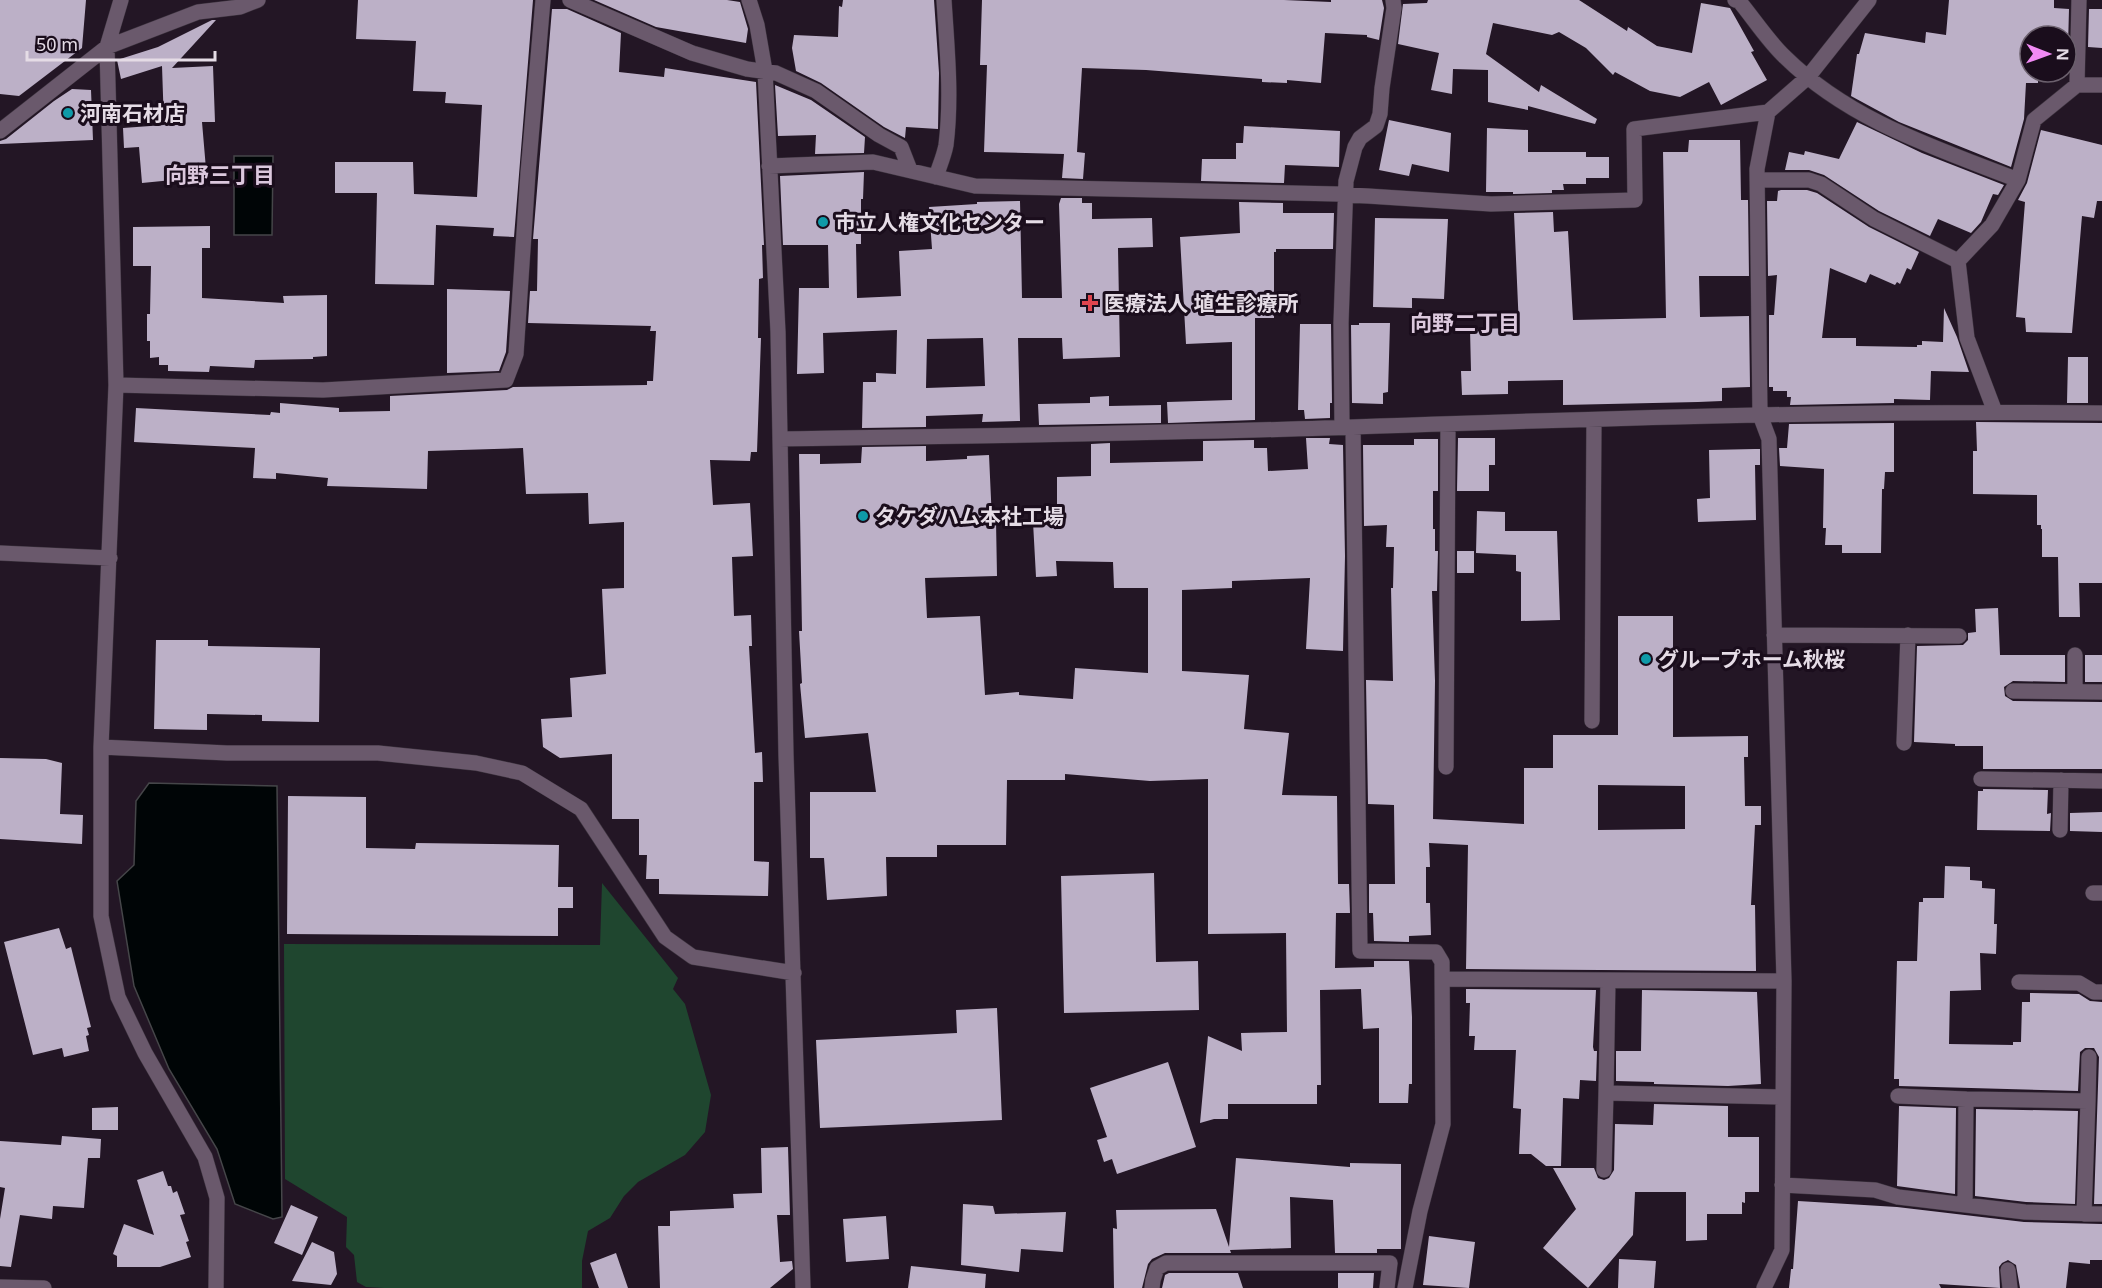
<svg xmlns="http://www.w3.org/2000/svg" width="2102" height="1288" viewBox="0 0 2102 1288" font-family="'Noto Sans','Noto Sans JP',sans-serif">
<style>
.green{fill:#1f462f}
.water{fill:#000506;stroke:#454649;stroke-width:1.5}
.building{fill:#bcb0c7;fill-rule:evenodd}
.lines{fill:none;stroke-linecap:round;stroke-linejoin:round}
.minor-casing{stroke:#3c333e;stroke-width:16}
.minor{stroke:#6a596c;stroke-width:15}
.culture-dot{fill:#0f9aa8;stroke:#1a0d1c;stroke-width:2}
.health-dot{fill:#e0444e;stroke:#1a0d1c;stroke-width:2}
.labels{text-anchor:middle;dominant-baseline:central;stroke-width:6;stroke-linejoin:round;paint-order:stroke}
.poi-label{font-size:21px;font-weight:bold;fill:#e5dce6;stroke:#1a0d1c;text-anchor:start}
.neighbourhood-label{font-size:22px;font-weight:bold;fill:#dbc8dd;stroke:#1a0d1c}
</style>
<rect width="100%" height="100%" fill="#231625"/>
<!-- green -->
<path class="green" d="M602,883L678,978L673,989L685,1004L711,1095L705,1132L685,1155L638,1182L624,1196L610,1218L588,1231L582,1261V1288H384L366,1287L357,1282L354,1255L346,1247L347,1217L285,1179L284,944L600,945Z"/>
<!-- water -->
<path class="water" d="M234,156H273L272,235H234Z
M149,783L277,786L282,1217L273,1219L235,1204L217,1149L169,1069L134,986L117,881L134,865L136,801Z"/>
<!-- building -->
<path class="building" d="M0,0H86L82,48L19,96L0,94Z
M358,0H533L514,237L493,236L494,228L436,225L434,285L375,284L377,193H335V162H413L414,194L477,197L482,105L445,103L446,92L413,91L416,41L356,39Z
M594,0H727L740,2L748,29L746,43L656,27Z
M843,0H934L939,73L938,129L906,127L905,138L884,127L821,83L796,71L792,48L794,35L838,37L839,6L842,7Z
M982,0H1284L1331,2V0H1382L1384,8L1379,40L1367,37V35L1325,33L1321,83L1287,80V83L1262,82V79L1146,70L1082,68L1077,152L1085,153L1083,179L1062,178L1064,154L984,152L987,65H980Z
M1428,0H1579L1627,31L1628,27L1657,46L1692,53L1701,3L1730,8L1754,51L1751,52L1767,80L1721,105L1709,82L1680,97L1650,91L1615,72L1613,75L1586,48L1559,32L1552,35L1493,23L1486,54L1539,92L1541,85L1597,119L1595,124L1528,106V110L1488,102V70L1453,69L1452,94L1431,90L1439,53L1398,44L1403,4L1427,3Z
M1949,0H2054V8L2069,9L2068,47H2066V36H2030V72H2052V77L2038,76V83H2026L2024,119L2011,167L1899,122L1851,96L1857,54H1859L1865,33L1925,43L1926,32L1946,35Z
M552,9H567L621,33L619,72L664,77L665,68L756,82L764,245H762L763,278L759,279L758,338H761L757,452H751L750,461L710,460L713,505L750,503L753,556L732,557L734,616L751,615L752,646H749L755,753L762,752L763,782H754V861L769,862L768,896L659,894V879H646L647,855H639V819H612V754L560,758L543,747L541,719L572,717L570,678L606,674L602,589L624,588V522L589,524L588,493L526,494L523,448L428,451L427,489L327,486L328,478L276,473V479L253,478L255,448L134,442L136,408L270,415L271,412L280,413V403L339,408V412L390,411V396L507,390L513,387L647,385V381H653L656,331H650L651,326L528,323L530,291H537L538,239H533Z
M2089,9H2102V48L2088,47Z
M212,20H216L172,68L213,66L215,122H202L206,169H203V177L142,183L139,147L124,148L123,128L164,125L162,66L121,79L117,60L158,47Z
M775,85L811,100L865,137L864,153L815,154L816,135L778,136Z
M72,89L91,90L93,140L0,144V141L6,139L54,101Z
M1389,120L1451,133L1449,172L1412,164L1409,176L1379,170Z
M1857,122L1922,153L2004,185L1998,195L1993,194L1981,222L1971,233L1938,219L1930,236L1879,211L1824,175L1809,170H1785L1789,152L1804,155L1805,151L1839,159Z
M1244,126L1340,131L1339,167L1285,165L1284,183L1201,181L1202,159H1236V143H1243Z
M1487,128L1528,130V152H1586V157H1609V178H1586V184H1563L1564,190H1552V193L1513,194V192H1486Z
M2041,130L2102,145V201H2097L2094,218L2082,216L2072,333L2026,332L2025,318L2016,317L2025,202L2018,200L2027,183Z
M1689,140H1740L1741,200H1748L1749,276H1699L1700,317L1749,316L1750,387L1722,388V401L1698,402L1563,405V380L1508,381V394L1462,395L1461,371H1471L1470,329L1519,328L1514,213L1553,212L1554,232L1568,231L1573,320L1666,318L1663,152H1688Z
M864,172L863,199H861V244H856L857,298L901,296L899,251L932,249L929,207L977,204V202L1020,201L1022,298H1062L1059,204L1061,198H1082V203H1092V219L1152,218L1153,247L1118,248L1120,357L1063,359L1062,338H1018L1020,421L982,422L983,414L926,416V427L862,428L863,382H876V373L896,374L897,330L823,333L824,373L797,374L799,288H829L828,245H783L780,176ZM983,338L985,386L926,388L927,339Z
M1781,190H1807L1817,193L1869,227L1919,252L1911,270L1907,268L1900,284L1897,282L1895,285L1870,274L1866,283L1830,268L1822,338H1856V346L1917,347V345H1922V341L1943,342L1944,308L1957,337L1969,372L1931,371L1930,400L1894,399V403L1790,405L1791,397H1787V391H1773V387H1769V315H1774L1777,275L1768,276L1767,201H1777L1778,191Z
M1239,202L1283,203V213H1334L1333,249H1276V252H1274V318H1255V420L1168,423L1167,402L1232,400V342L1186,344L1180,237L1240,233Z
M1375,218L1448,219L1444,299L1412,298V308L1373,307Z
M210,226V248H202V298L284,303L283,296L327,295V356L313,357V359L255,360L254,368L210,366L209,372L168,371V365H159V357L150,358V341H147V314H150L151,266H133V227Z
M447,289L510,291L506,352L499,371L447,373Z
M1359,323H1390L1388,392L1383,393V404L1352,403L1351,325H1359Z
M1300,324H1331L1332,403H1330V418L1305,419L1304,410H1298Z
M2068,357H2088V403H2067Z
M1109,396V406L1161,405V423L1039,425L1038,404L1090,403V397Z
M1976,422L2102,423V583H2079L2080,617H2059L2058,557H2042V529H2041V525H2037V495L1973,494V451H1977Z
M1894,423V472H1885L1884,489H1882L1881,553H1842V545H1825L1826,528H1823L1824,469L1780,466L1779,448H1787L1789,424Z
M1306,438H1330L1329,444L1343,445L1345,556L1343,651L1306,649L1310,578L1232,581V588L1182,590V671L1249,675L1244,729L1289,733L1282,795L1337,796L1338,884H1349L1350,913H1336L1335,968L1374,967V961H1409L1412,1017V1084H1409L1408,1103H1379V1028L1363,1029L1361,989L1320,990L1321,1085H1317V1104H1228V1119H1214L1200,1123L1208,1036L1242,1051L1241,1033L1287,1032L1286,933L1208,934V779L1150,781L1065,774V780H1007L1006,845H937V857H886L887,896L827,900L824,858H810V792H876L868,733L805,738L800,684L802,683L799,631H802L799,454H820V464L861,463L862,447L926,446V461L967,459V456L989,455L992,521H996L997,576L925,578L927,618L980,616L985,695L1019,692V695L1073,699L1075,668L1148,673V588H1114L1113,562L1056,561L1057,576L1036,577L1033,522L1057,520V477L1091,476V444L1110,443V463L1203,461V441L1254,440V448H1267L1268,471L1308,469Z
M1458,438H1495V465H1489V491H1457Z
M1414,439H1438V491H1433V529H1435V551H1438L1437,591H1432L1435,681L1433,819L1524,824V768H1553V735H1618V616H1673V737L1748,736V757H1744L1745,806H1761V825H1755L1751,905H1755L1756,971L1466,969L1468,845L1429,843L1430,867H1426V903H1430L1431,935L1409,936V942L1374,941L1373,913H1369V884H1395L1394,805L1368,804L1366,680L1393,681L1391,588H1393L1394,547H1386L1387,525L1364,526L1363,445H1414ZM1598,785L1685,786V829L1598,830Z
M1755,449H1760V465H1755L1756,520L1698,522L1697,499L1710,498L1709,450Z
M1477,511L1505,512V531H1557L1560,620L1521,621V572L1516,571V555L1476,553Z
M1457,551H1474V573H1457Z
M1998,608L2000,655H2065V682L2013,681L2004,687L2005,696L2013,701L2102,702V769H1983V746H1955V744L1914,742L1917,646L1963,645L1968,640V633L1976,632L1975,609Z
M156,640H208V646L320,648L319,722L262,721V715L207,714V730L154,729Z
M2085,655H2102V682H2085Z
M0,758L46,759L62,763L60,814L83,815L82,844L0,839Z
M1983,789L2048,790L2047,814L2051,813L2050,831L1977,830L1978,791H1983Z
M288,796L366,797V848L415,849L416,843L559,845L558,887H573V908H558V936L287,934Z
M2102,812V832L2070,831V813Z
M1945,866L1970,867V880L1982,881V888L1995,889L1994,924H1997L1996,954L1980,953L1981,990L1950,991L1949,1044L2013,1045V1042H2021L2022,1002H2030V993L2079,994L2090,1001L2102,1002V1204H2094L2099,1057L2094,1048H2085L2080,1052L2078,1091L1899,1086V1079H1894L1897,961H1917L1919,902H1923V898H1944Z
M1154,873L1156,962L1198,961L1199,1010L1064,1013L1061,876Z
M59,928L66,949L71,947L91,1027L87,1028L89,1035L86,1036L89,1051L64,1057L62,1048L33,1055L4,942Z
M1466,989L1596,990L1593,1047L1594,1051H1597L1596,1081L1580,1080L1579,1099L1563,1098L1561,1166H1546L1531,1154H1519L1521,1109L1513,1108L1516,1050H1474L1475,1036H1469L1470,1003H1466Z
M1642,990L1757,992L1761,1084L1728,1086L1654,1084V1082L1616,1081V1051H1641Z
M997,1008L1002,1120L820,1128L816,1040L957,1033L956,1010Z
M1168,1062L1196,1147L1117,1174L1112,1159L1104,1162L1097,1140L1107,1137L1090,1088Z
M1654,1104L1728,1106V1137H1759V1192H1745V1203L1742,1202V1214H1707V1240L1686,1241V1192H1635L1633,1235L1588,1288L1543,1248L1576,1209L1553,1168H1594L1598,1178L1604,1180L1609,1178L1614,1170L1615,1124L1653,1125Z
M1899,1106L1956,1108L1955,1194L1897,1186Z
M118,1107V1130H92V1108Z
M1976,1109L2078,1111L2075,1204L2026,1202L1975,1196Z
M62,1136L101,1139L100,1158H88L84,1208L53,1206L52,1219L20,1215L11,1267L0,1266V1219L5,1188L0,1187V1141L61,1145Z
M788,1147L790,1215H777L780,1262L792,1261L793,1269L770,1288H660L658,1226H670V1211L734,1208L733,1194L762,1193L761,1148Z
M1236,1158L1350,1167V1163L1401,1164V1249H1377V1253H1335L1333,1200L1290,1197L1291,1248L1230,1250L1231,1253H1165L1152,1259L1148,1264L1142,1288H1114L1113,1228L1117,1229L1116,1210L1216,1209L1229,1247Z
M163,1171L168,1186H171L173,1193L177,1191L185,1214L180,1215L189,1241L186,1242L191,1257L160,1267H117V1256L113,1254L124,1224L154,1235L137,1180Z
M1798,1201L1897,1207L2024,1222L2102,1224V1260H2090V1264L2069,1262L2066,1288H2020L2016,1265L2008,1260L2002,1263L1999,1267L2000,1288L1939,1284L1941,1288H1789L1791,1269H1793Z
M963,1204L993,1206L995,1214L1066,1212L1063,1252L1021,1249L1019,1272L961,1265Z
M291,1205L318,1217L302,1255L274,1243Z
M886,1216L889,1259L846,1262L843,1219Z
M1429,1236L1475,1242L1469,1288L1423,1285Z
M312,1242L334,1252L337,1274L331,1285L292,1281Z
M616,1253L628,1288H599L590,1263Z
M1619,1259L1656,1261L1654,1288H1618Z
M911,1266L986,1274L985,1288H908Z
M1169,1273H1238L1243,1288H1162L1165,1275Z
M1338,1273H1374L1373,1288H1338Z"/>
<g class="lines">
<!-- minor casing -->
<g class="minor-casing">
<path id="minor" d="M121,0L107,47L116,385L101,747V916L118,997L145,1053L205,1157L217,1198L216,1288
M570,0L692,53L747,69L776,73L816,91L879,135L901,147L910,170
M749,0L757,25L765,71L778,332L786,755L803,1288
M1735,0L1739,1C1754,19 1768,41 1785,57C1850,121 1936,148 2018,180
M2077,85H2102
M0,131L107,47L198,12L240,7L258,0
M769,166L873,162L975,186L1337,194L1491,204L1635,200L1634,129L1768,112
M936,177C939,167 944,156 946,145C952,97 947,48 944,0
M1757,180H1809L1821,184L1874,219L1958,261
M116,385L323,390L506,380L516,354L528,173L543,0
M1995,412L1967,338L1958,261L1992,225L2018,180L2034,120L2077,85L2079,0
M1342,427L1341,323L1346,181L1355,147L1360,138L1376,126L1380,114L1382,88L1394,8L1393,0
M1353,427L1360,951L1436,952L1442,962L1443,1124L1420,1211L1405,1288
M780,439C962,436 1143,434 1325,428C1584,419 1843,410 2102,413
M0,553L110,558
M1774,635L1959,636
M2013,691L2102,692
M2075,692V655
M1592,721L1594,420
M1904,743L1908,635
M101,747L227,753H378L476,763L522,773L581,809L665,937L693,957L794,973
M1446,767L1448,424
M1981,779L2102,781
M2060,830L2061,780
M2093,893H2102
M1442,979L1784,981
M1608,980L1606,1093L1782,1097
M2019,982L2079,983L2094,992H2102
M1898,1096L1966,1099
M2088,1101L2089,1057
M1604,1170L1606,1093
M1782,1185L1875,1190L1898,1197L2025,1212L2102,1214
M1965,1205L1966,1099L2088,1101L2084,1214
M2008,1270L2010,1288
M0,1287L44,1288
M1152,1288L1153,1280L1157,1268L1166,1263H1390L1387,1288
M1764,1288L1782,1250L1784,981L1769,439L1760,415L1757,169L1768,112L1808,77L1869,0"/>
</g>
<!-- minor -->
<use href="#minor" class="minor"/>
</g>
<!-- markers -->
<g class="culture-dot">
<circle cx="68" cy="113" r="6"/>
<circle cx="823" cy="222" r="6"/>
<circle cx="863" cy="516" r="6"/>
<circle cx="1646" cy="659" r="6"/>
</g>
<path class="health-dot" d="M1087 294h6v6h6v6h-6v6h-6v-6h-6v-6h6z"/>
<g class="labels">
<!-- poi labels -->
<g class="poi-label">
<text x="80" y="113">河南石材店</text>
<text x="835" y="222">市立人権文化センター</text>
<text x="1104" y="303">医療法人 埴生診療所</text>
<text x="875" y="516">タケダハム本社工場</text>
<text x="1658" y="659">グループホーム秋桜</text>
</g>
<!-- neighbourhood labels -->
<g class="neighbourhood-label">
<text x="220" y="174">向野三丁目</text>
<text x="1465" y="322">向野二丁目</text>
</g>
</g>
<!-- north arrow -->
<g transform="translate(2048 54) rotate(91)"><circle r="28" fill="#1a0d1c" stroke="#6b606d" stroke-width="1.5"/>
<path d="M0-4.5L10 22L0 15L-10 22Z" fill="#f18af4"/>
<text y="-9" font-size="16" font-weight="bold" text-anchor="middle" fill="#e5dce6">N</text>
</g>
<!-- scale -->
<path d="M27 51v9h188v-9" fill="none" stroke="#e5dce6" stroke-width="3"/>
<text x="36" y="51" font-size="18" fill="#e5dce6" stroke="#1a0d1c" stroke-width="4.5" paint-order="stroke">50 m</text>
</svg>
